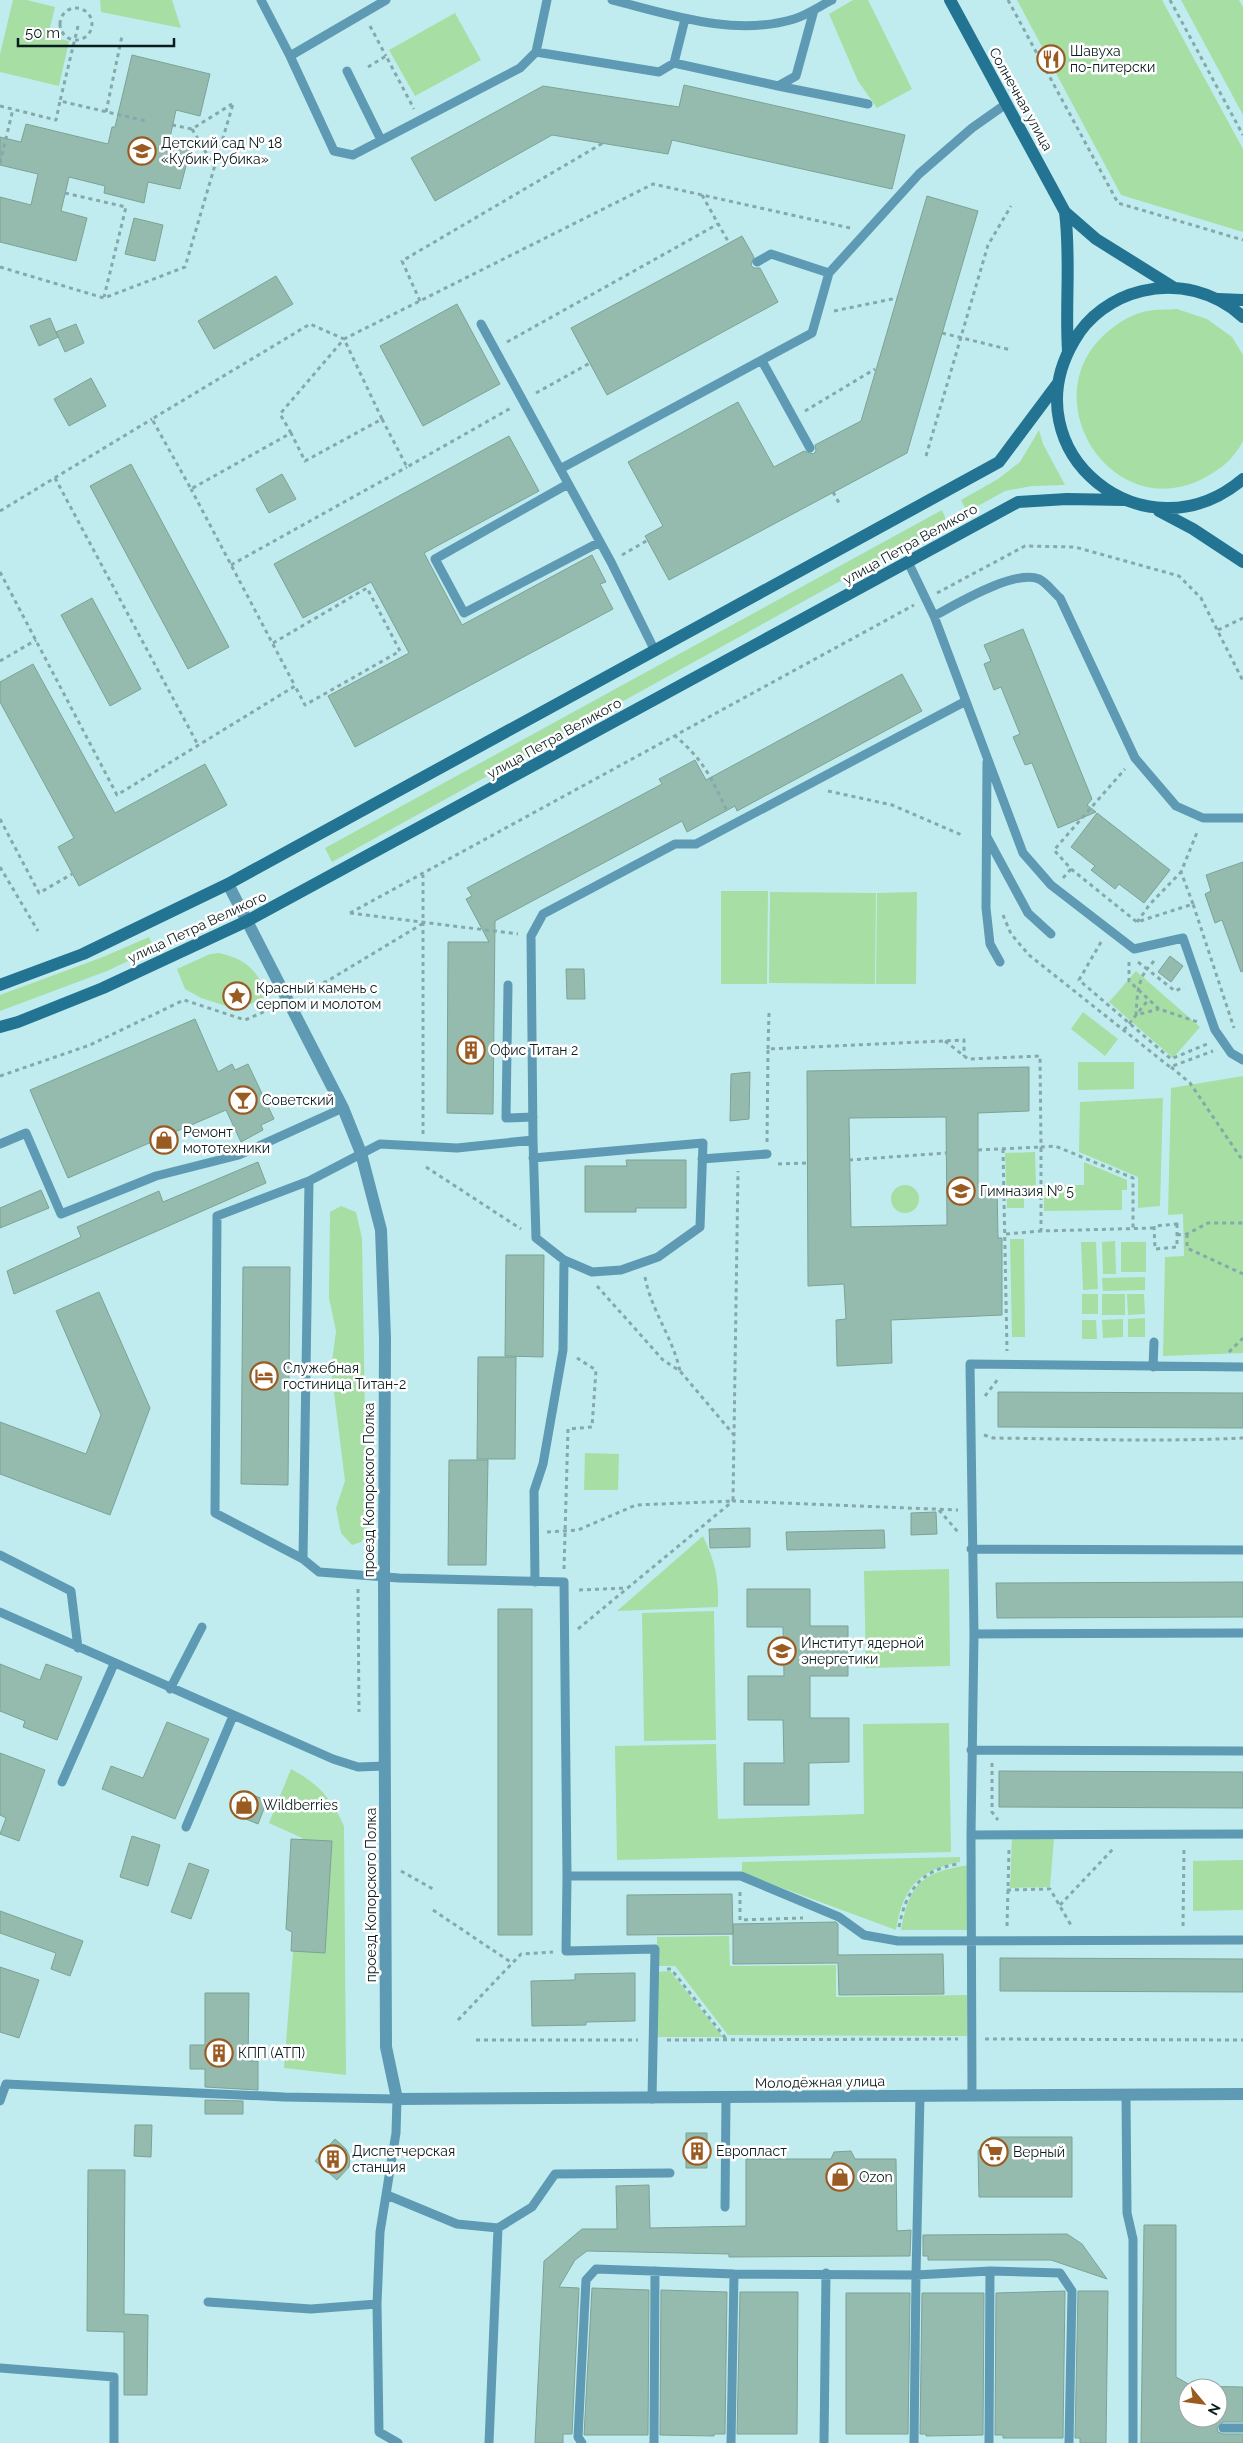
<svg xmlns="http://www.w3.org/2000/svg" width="1243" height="2443" viewBox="0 0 1243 2443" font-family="Raleway,sans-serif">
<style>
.green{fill:#a7dea4}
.building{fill:#95bbae;stroke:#7da295;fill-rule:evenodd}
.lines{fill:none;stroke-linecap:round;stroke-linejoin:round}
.path{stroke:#85a8aa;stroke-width:3;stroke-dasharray:4 4;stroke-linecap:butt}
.lane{stroke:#5e9ab4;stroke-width:9}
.street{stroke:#5e9ab4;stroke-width:12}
.secondary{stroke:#237392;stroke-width:12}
.labels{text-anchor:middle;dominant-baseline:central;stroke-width:5;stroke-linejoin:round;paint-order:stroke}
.poi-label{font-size:14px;fill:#0b1c1d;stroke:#fff;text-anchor:start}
.street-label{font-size:14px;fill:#0b1c1d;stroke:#fff}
</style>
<rect width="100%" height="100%" fill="#c1ecef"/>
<!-- green -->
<path class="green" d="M13,0H27L55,7L48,36L69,41L59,86L0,72V54Z
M100,0H172L181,28L101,12Z
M853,0H868L912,89L877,108L858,81L829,14Z
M1017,0H1162L1243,149V232L1121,195Z
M1181,0H1239L1243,7V115Z
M455,13L481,60L415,96L389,50Z
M1177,309L1207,319L1232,337L1243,355V441C1233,461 1216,473 1196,482C1108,518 1035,399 1104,335C1116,324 1131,314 1147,311C1156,309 1167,310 1177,309Z
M1039,430L1043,444L1065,485L1032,486L1005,491L967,512L961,500L998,479L1020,462Z
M942,510L947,522L332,862L325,848Z
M721,891H768L767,984H721Z
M770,892L876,893L875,984L769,983Z
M917,892L916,984H876L877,893Z
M149,937L154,949L107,971L0,1011V995L103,957Z
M219,953C248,960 255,969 268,995L239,1010L201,998L185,989L177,969L210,954Z
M1136,971L1200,1027L1173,1058L1109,1002Z
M1083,1012L1118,1039L1105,1056L1071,1029Z
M1078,1062H1134V1089L1078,1090Z
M1243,1076V1353L1163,1356L1165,1257L1184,1256L1183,1214L1168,1215L1171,1088Z
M1163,1098L1160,1206L1138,1208V1177L1079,1152L1080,1102Z
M1035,1152L1036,1187L1024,1188V1208H1007L1005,1153Z
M1084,1162L1127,1180V1190H1122V1210L1044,1211V1185H1084Z
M891 1199a14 14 0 1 1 28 0a14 14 0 1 1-28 0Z
M341,1206L356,1212L362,1238L367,1533L361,1542L352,1545L341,1533L336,1508L345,1481L331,1369L336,1331L329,1298L330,1212Z
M1010,1239H1024L1025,1337H1012Z
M1115,1241L1116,1274H1103L1102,1242Z
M1081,1242H1096L1098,1289L1083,1290Z
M1121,1242H1146V1272H1121Z
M1145,1277V1290L1103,1291L1102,1278Z
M1082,1294H1098V1314H1082Z
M1102,1294H1125V1315H1102Z
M1127,1294H1144L1145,1314L1128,1315Z
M1145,1318V1337H1128V1319Z
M1123,1319V1337L1103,1338L1102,1320Z
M1082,1320H1096L1097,1339H1082Z
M585,1453L619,1454L618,1490H584Z
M703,1536C715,1562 719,1577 718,1607L617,1611Z
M949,1569L950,1666L866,1668L864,1571Z
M714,1611L716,1740L644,1741L642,1613Z
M949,1723L951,1852L617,1860L615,1746L716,1744L718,1819L864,1814L863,1724Z
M291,1769C319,1784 331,1798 344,1826L346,2075L284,2068L302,1838L269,1823Z
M1012,1838H1054L1050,1887L1010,1888Z
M960,1857V1862C918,1870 903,1888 896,1930L742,1873V1862Z
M1243,1860V1910L1193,1911V1861Z
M969,1865V1930H901C910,1883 922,1872 969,1865Z
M729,1936L730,1966L836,1965V1997L967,1995V2036L728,2035L675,1966H657V1937Z
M670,1971L723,2037H657L656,1972Z"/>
<!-- building -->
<path class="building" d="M132,55L210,74L200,116L176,110L169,142L191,147L180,189L148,182L144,203L104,193L105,186L69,177L61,211L87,218L76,261L0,242V197L31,205L38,174L0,165V137L21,142L26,124L108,144L112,127H115Z
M684,85L905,135L892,189L672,140L668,154L552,135L435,201L411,158L543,86L679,107Z
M927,196L978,211L907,453L669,580L645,536L663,526L628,462L738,402L774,467L804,451L813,454L816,451L815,445L861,421Z
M134,218L163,225L155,261L125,254Z
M742,236L754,257L751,265L754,268H760L778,302L607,395L571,328Z
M276,276L293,304L214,349L198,321Z
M457,304L500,384L423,426L380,346Z
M50,318L58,337L39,346L30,326Z
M76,324L84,343L65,352L56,332Z
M91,378L106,406L69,426L54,399Z
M509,436L539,491L424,553L462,625L592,555L606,582L600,584L613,609L355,747L328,696L409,653L371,582L303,618L274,564Z
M131,464L229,647L188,669L90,486Z
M282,474L296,499L269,513L256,489Z
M92,598L141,689L110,706L61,615Z
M1023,629L1092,799L1087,805L1096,812L1058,828L1032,763L1025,765L1013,737L1020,734L1001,687L994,690L984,664L991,661L984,645Z
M33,664L115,813L205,764L227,805L79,886L58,847L74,838L0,702V682Z
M902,674L922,711L737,811L735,806L687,832L682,821L495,921L493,1114L447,1113L448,942H489L466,899L472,896L467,888L662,784L659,779L695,760L706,780Z
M1097,813L1170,870L1144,903L1119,884L1115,889L1091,870L1095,866L1071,847Z
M1243,862V971L1241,972L1222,920L1215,923L1205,894L1211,891L1206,875Z
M1170,956L1183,966L1171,982L1158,972Z
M566,969H584L585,999H567Z
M195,1019L218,1072L232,1064L235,1070L248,1064L274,1119L261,1125L263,1130L241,1142L226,1110L68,1178L30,1090Z
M1029,1067V1111L978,1113V1187H997L998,1238H1002V1315L891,1320L892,1363L837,1366L836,1320L846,1319L844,1284L808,1286L807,1071ZM946,1117L947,1225L851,1227L849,1118Z
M750,1072L749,1119L730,1121L731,1074Z
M626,1160H686V1208H636V1212H585V1166H627Z
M258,1162L266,1183L14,1294L7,1271L81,1237L77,1227L159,1191L163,1202Z
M41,1190L49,1208L0,1228V1208Z
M506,1255H544L543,1357L505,1356Z
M243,1267H290L288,1485L241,1484Z
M99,1292L150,1408L110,1515L0,1474V1422L86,1454L101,1415L56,1311Z
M478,1357H516L515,1459H477Z
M998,1392L1243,1393V1428L998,1427Z
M449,1460H488L486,1565H448Z
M936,1512L937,1534L911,1535V1513Z
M750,1528V1547L710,1548L709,1529Z
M884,1530L885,1548L787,1550L786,1532Z
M1243,1582V1617L997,1618L996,1583Z
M747,1589H810V1626H848V1676H810V1718H849V1762L809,1763V1805H744V1763H784L783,1720H748V1676H784L783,1627H747Z
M498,1609H532V1935H498Z
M0,1664L40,1680L46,1664L82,1677L57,1740L23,1727L25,1721L0,1711Z
M167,1722L209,1739L175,1819L102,1789L111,1766L143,1778Z
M0,1753L45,1770L19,1841L0,1834L6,1818L0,1815Z
M999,1771L1243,1772V1808L999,1807Z
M246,1792L267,1801L258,1824L236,1815Z
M132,1836L160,1845L148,1886L120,1877Z
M291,1839L332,1841L325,1953L291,1951L292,1932L286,1929Z
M189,1863L209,1870L191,1919L171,1912Z
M732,1894L733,1934L627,1935V1895Z
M0,1911L83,1941L70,1976L51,1969L56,1953L0,1933Z
M836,1922L838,1924V1955L943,1954L944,1994L839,1995L838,1963L733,1964V1924Z
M1000,1958L1243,1959V1992L1000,1991Z
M0,1967L39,1980L19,2038L0,2032Z
M635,1973V2021L586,2022V2025L532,2026L531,1981L575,1980V1974Z
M205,1993H249L248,2061H258V2090L205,2087V2069H190V2045H205Z
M205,2100L243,2101V2114H205Z
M135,2125H152L151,2157L134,2156Z
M686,2133H707V2168H686Z
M991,2137H1072V2197H979L978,2151Z
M335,2139L346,2149L350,2158L349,2167L337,2180L315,2161Z
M851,2151L855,2159H896L897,2231L911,2230L910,2256L729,2257V2254L587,2251L575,2260L559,2287L579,2288L572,2434H563V2443H535L544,2261L582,2229H617L616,2186L649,2185L650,2228L746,2226V2159H831L834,2152Z
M88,2170H125L124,2314L148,2315L147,2395H124V2332L87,2331Z
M1144,2225H1176V2377L1192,2386L1243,2387V2422H1223L1217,2428L1218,2432L1223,2434H1243V2443H1141ZM1188,2388H1218V2418H1188Z
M1067,2234L1082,2244L1107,2279L1051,2260H928V2256H923V2235Z
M592,2288L649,2290L648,2435H584Z
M661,2290L727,2292L725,2434H714V2436L660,2435Z
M1065,2291L1063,2438H1003V2435H995L996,2293Z
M1078,2291H1108L1106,2443H1080V2438H1075Z
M740,2292H798L797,2434H737Z
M846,2293H910L908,2434H846Z
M922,2293H984L983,2435L926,2436V2434H920Z"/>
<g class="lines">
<!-- path -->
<path class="path" d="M1008,0L1118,203L1243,240
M1170,0L1243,135
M60 24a16 16 0 1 1 32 0a16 16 0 1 1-32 0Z
M78,26L60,101L146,121
M370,26L386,56
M368,67L386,56L414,109
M0,106L56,120L60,101
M106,112L122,36
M172,125L192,129L232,104
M192,129L214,166
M0,163L13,109
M65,193L126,207L104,297
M702,195L729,243
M0,267L104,298L185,267L233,104
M420,301L402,261L603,143
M834,311L897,298
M942,333L1011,350
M507,342L718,224
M536,393L590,363
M805,411L875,369
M382,419L407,467L511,408
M291,433L280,414L344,339L310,324L152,419L191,489L291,433L305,461L382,419L344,339L653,184L850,228
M926,456L988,245L1011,206
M55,478L198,745
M833,492L839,503
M0,511L152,419
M622,555L648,540
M231,565L407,467
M0,572L117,795L295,686L191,489
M937,593L1025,546L1075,547L1179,576L1201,598L1243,681
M1218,630L1243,618
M273,643L367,588L400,651L305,705L295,686
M0,661L36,640
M674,735C703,759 711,777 727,811
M828,791L892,805L964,836
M0,819L39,893L72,874
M0,867L38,931
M1071,869L1137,922L1193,904L1234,1028
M1063,878L1071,869L1054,850L1125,769
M1193,904L1181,872L1198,830
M350,913L914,605
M350,913L518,934
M1003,915L1011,934L1029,955L1170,1067L1213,1051
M1137,922L1150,904L1181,872
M1101,942L1079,980L1171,1059L1207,1044
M1154,961L1147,969L1175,991L1184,987
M1129,962V981L1159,1009L1198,1022
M1138,962L1147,969C1137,982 1137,999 1136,1015L1159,1009
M302,994L329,980L422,924
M1124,1030L1149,999
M945,1041L968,1059L1040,1056L1041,1147L1055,1146L1133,1178V1229
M768,1049L769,1013
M1171,1067L1190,1083L1243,1161
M0,1076L90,1045L184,1000L245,1020L275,1007
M423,1134V875
M767,1142L768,1049L964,1040V1056
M1003,1149L1007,1351
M978,1150L1041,1147V1231L1154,1228
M849,1160L946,1153
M778,1164L807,1163
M426,1167L521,1229
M1177,1224V1247L1155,1249L1154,1226Z
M1006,1234L1041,1231
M1187,1234V1248L1243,1274
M1177,1235L1187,1234L1208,1223H1243
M645,1277C651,1310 673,1338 680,1371
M597,1286L663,1360L680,1371L734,1435
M1229,1352L1243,1338
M985,1396L998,1379
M984,1435L993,1438C1077,1439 1160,1442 1243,1438
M939,1510L958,1532
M547,1532L578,1530L636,1505L733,1501L738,1171
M564,1569L568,1429L592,1427L596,1370L577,1358
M358,1589L359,1712
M579,1590L627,1588
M578,1629L733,1501L958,1510
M992,1763V1812L998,1820
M401,1871L433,1889
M1007,1890L1050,1889L1072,1927
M740,1892V1920L803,1918
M1060,1905L1113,1849
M433,1910L512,1963
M1007,1926L1009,1850
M1183,1926L1184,1847
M899,1927C906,1891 920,1870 958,1864
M667,1969H671L727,2040
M458,2020L521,1954L553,1952
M985,2039L1243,2040
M476,2040H638
M667,2040L958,2039"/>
<!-- lane -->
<path class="lane" d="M261,0L290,56
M386,0L290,56L334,151L353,155L520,68L536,52L659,72L674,63L778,86L796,76L814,10
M612,0C672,15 734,37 794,19C807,15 820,6 832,0
M536,52L547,0
M674,63L685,19
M347,71L381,140
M778,86L868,104
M757,262L771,254L829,273
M481,324L611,562L655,651
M762,361L810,448
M560,469L812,333L829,273L919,174L972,128L1006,104
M568,484L435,559L464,613L600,542
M908,562L934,616L1023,853L1051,885L1134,949L1183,938L1215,1030L1231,1053L1243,1060
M934,616C957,604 1014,569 1039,579C1046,582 1054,593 1060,598L1135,758L1176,806L1203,818H1243
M966,701L696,844H675L543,914L531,936L533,1140L457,1148L380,1144L309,1181L217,1216L215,1513L303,1559L319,1572L399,1578L564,1582L567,1876H741L839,1917L864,1935L898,1941L1243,1940
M987,762L986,908L990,944L1000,962
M987,837L1028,913L1051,934
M508,985L506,1118L533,1117
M533,1140L536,1238L564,1260L592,1272L621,1270L658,1257L700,1227L703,1143L533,1158
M0,1144L26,1133L61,1214L156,1176L239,1155L343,1108
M702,1159L767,1154
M1153,1367L1154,1342
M971,1549L1243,1550
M0,1555L71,1591L78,1648
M303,1559L309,1181
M535,1582L534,1491L543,1464L563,1350L564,1260
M0,1612L333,1759L358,1767L385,1766
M974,1634L1243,1633
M170,1689L202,1627
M971,1750L1243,1751
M62,1782L114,1664
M186,1827L233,1716
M971,1835L1243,1834
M567,1876L566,1951L655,1949L652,2099
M1126,2095L1127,2213L1133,2239V2443
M972,2096L971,1835L974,1634L970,1364L1243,1367
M0,2101L6,2084L284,2097L397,2099L396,2133L380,2232L377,2304L379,2432L398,2443
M387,2195L457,2224L498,2228L489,2443
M725,2207L726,2098
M498,2228L532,2207L555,2174L670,2173
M208,2302L311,2309L377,2304
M0,2368L114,2377V2443
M1223,2428H1243
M582,2443L578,2437L586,2280L596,2269L734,2274L916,2275L920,2096
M654,2443L655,2271
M731,2443L734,2274
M824,2443L826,2273
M914,2443L916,2275L990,2271L1060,2273L1072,2291L1069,2443
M989,2443L990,2271"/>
<!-- street -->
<path class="street" d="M228,884L343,1108L361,1153L381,1230L385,1338L384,1577L386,2047L397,2099L1243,2094"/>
<!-- secondary -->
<path class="secondary" d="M950,0L1065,212L1096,239L1173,287
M1065,212C1071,259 1065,305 1068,351
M1218,299L1243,300
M1243,317C1216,292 1177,282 1142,291C1113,298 1088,316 1074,341C1009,452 1145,562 1243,479
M1159,511L1193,529L1243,562
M0,985L83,954L228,884L999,462L1058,383
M0,1027L18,1022L103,988L247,921L1018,502L1067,499L1124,500"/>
</g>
<!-- icons -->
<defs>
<g id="restaurant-ring" transform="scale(1.4375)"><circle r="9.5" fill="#fff" stroke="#9a5b22" stroke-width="1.5"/><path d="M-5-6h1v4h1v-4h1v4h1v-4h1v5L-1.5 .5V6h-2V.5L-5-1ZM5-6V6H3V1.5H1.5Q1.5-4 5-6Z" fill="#9a5b22"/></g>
<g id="school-ring" transform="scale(1.4375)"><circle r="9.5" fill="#fff" stroke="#9a5b22" stroke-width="1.5"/><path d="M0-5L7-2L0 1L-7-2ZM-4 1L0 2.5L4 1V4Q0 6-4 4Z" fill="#9a5b22"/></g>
<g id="sight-ring" transform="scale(1.4375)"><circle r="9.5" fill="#fff" stroke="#9a5b22" stroke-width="1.5"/><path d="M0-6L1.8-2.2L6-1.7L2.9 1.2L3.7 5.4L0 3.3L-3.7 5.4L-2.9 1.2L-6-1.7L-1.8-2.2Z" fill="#9a5b22"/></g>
<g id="building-ring" transform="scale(1.4375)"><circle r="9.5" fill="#fff" stroke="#9a5b22" stroke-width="1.5"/><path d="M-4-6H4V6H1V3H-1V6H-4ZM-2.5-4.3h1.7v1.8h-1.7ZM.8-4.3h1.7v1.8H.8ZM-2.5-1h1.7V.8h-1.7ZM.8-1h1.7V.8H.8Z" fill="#9a5b22"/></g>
<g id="bar-ring" transform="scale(1.4375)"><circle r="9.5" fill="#fff" stroke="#9a5b22" stroke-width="1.5"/><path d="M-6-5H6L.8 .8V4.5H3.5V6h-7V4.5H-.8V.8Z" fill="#9a5b22"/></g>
<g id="shop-ring" transform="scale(1.4375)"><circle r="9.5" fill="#fff" stroke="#9a5b22" stroke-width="1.5"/><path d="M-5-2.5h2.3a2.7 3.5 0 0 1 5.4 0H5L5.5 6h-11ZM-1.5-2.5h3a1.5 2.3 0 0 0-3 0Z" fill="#9a5b22"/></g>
<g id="hotel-ring" transform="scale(1.4375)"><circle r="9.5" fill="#fff" stroke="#9a5b22" stroke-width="1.5"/><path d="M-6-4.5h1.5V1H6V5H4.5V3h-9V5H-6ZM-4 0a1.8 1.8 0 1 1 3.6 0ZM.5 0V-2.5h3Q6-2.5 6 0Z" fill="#9a5b22"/></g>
<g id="university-ring" transform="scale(1.4375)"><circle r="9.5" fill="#fff" stroke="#9a5b22" stroke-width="1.5"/><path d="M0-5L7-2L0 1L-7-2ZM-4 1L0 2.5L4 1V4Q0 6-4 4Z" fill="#9a5b22"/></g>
<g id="supermarket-ring" transform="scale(1.4375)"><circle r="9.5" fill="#fff" stroke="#9a5b22" stroke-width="1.5"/><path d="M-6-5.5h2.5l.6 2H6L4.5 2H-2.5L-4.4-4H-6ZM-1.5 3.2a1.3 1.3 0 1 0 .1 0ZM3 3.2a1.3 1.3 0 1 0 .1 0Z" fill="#9a5b22"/></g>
</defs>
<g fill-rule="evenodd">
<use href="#restaurant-ring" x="1051" y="59"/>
<use href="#school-ring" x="142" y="151"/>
<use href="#sight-ring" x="237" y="996"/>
<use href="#building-ring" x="471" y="1050"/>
<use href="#bar-ring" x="243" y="1100"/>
<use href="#shop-ring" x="164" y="1140"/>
<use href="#school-ring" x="961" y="1191"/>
<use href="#hotel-ring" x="264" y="1376"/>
<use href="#university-ring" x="782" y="1651"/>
<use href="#shop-ring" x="244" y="1805"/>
<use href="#building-ring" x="219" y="2053"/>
<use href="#building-ring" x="697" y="2151"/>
<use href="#supermarket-ring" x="994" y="2152"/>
<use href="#building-ring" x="333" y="2159"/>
<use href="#shop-ring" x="840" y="2177"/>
</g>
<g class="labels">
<!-- poi labels -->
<g class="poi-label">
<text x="1070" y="51">Шавуха<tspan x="1070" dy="16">по-питерски</tspan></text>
<text x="161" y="143">Детский сад № 18<tspan x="161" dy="16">«Кубик Рубика»</tspan></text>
<text x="256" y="988">Красный камень с<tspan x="256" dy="16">серпом и молотом</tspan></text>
<text x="490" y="1050">Офис Титан 2</text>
<text x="262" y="1100">Советский</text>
<text x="183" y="1132">Ремонт<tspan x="183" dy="16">мототехники</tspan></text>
<text x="980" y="1191">Гимназия № 5</text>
<text x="283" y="1368">Служебная<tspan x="283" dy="16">гостиница Титан-2</tspan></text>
<text x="801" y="1643">Институт ядерной<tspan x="801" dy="16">энергетики</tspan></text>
<text x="263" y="1805">Wildberries</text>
<text x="238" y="2053">КПП (АТП)</text>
<text x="352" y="2151">Диспетчерская<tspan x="352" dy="16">станция</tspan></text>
<text x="716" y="2151">Европласт</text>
<text x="1013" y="2152">Верный</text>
<text x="859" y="2177">Ozon</text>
</g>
<!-- street labels -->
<g class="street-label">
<text transform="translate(1021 99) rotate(61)">Солнечная улица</text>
<text transform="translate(910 544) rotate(-29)">улица Петра Великого</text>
<text transform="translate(554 738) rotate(-29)">улица Петра Великого</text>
<text transform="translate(197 927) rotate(-25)">улица Петра Великого</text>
<text transform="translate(369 1490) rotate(-90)">проезд Копорского Полка</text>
<text transform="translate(371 1895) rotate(-90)">проезд Копорского Полка</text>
<text transform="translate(820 2082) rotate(-1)">Молодёжная улица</text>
</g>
</g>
<!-- north arrow -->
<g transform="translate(1203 2403) rotate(119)"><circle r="24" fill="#ffffff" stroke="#9da4a5"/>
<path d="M0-4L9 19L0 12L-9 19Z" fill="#9a5b22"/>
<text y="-8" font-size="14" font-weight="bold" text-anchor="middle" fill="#0b1c1d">N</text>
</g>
<!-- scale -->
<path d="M18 38v8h156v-8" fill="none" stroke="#0b1c1d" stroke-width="2.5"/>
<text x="25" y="38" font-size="15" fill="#0b1c1d" stroke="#ffffff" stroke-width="4" paint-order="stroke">50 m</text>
</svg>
